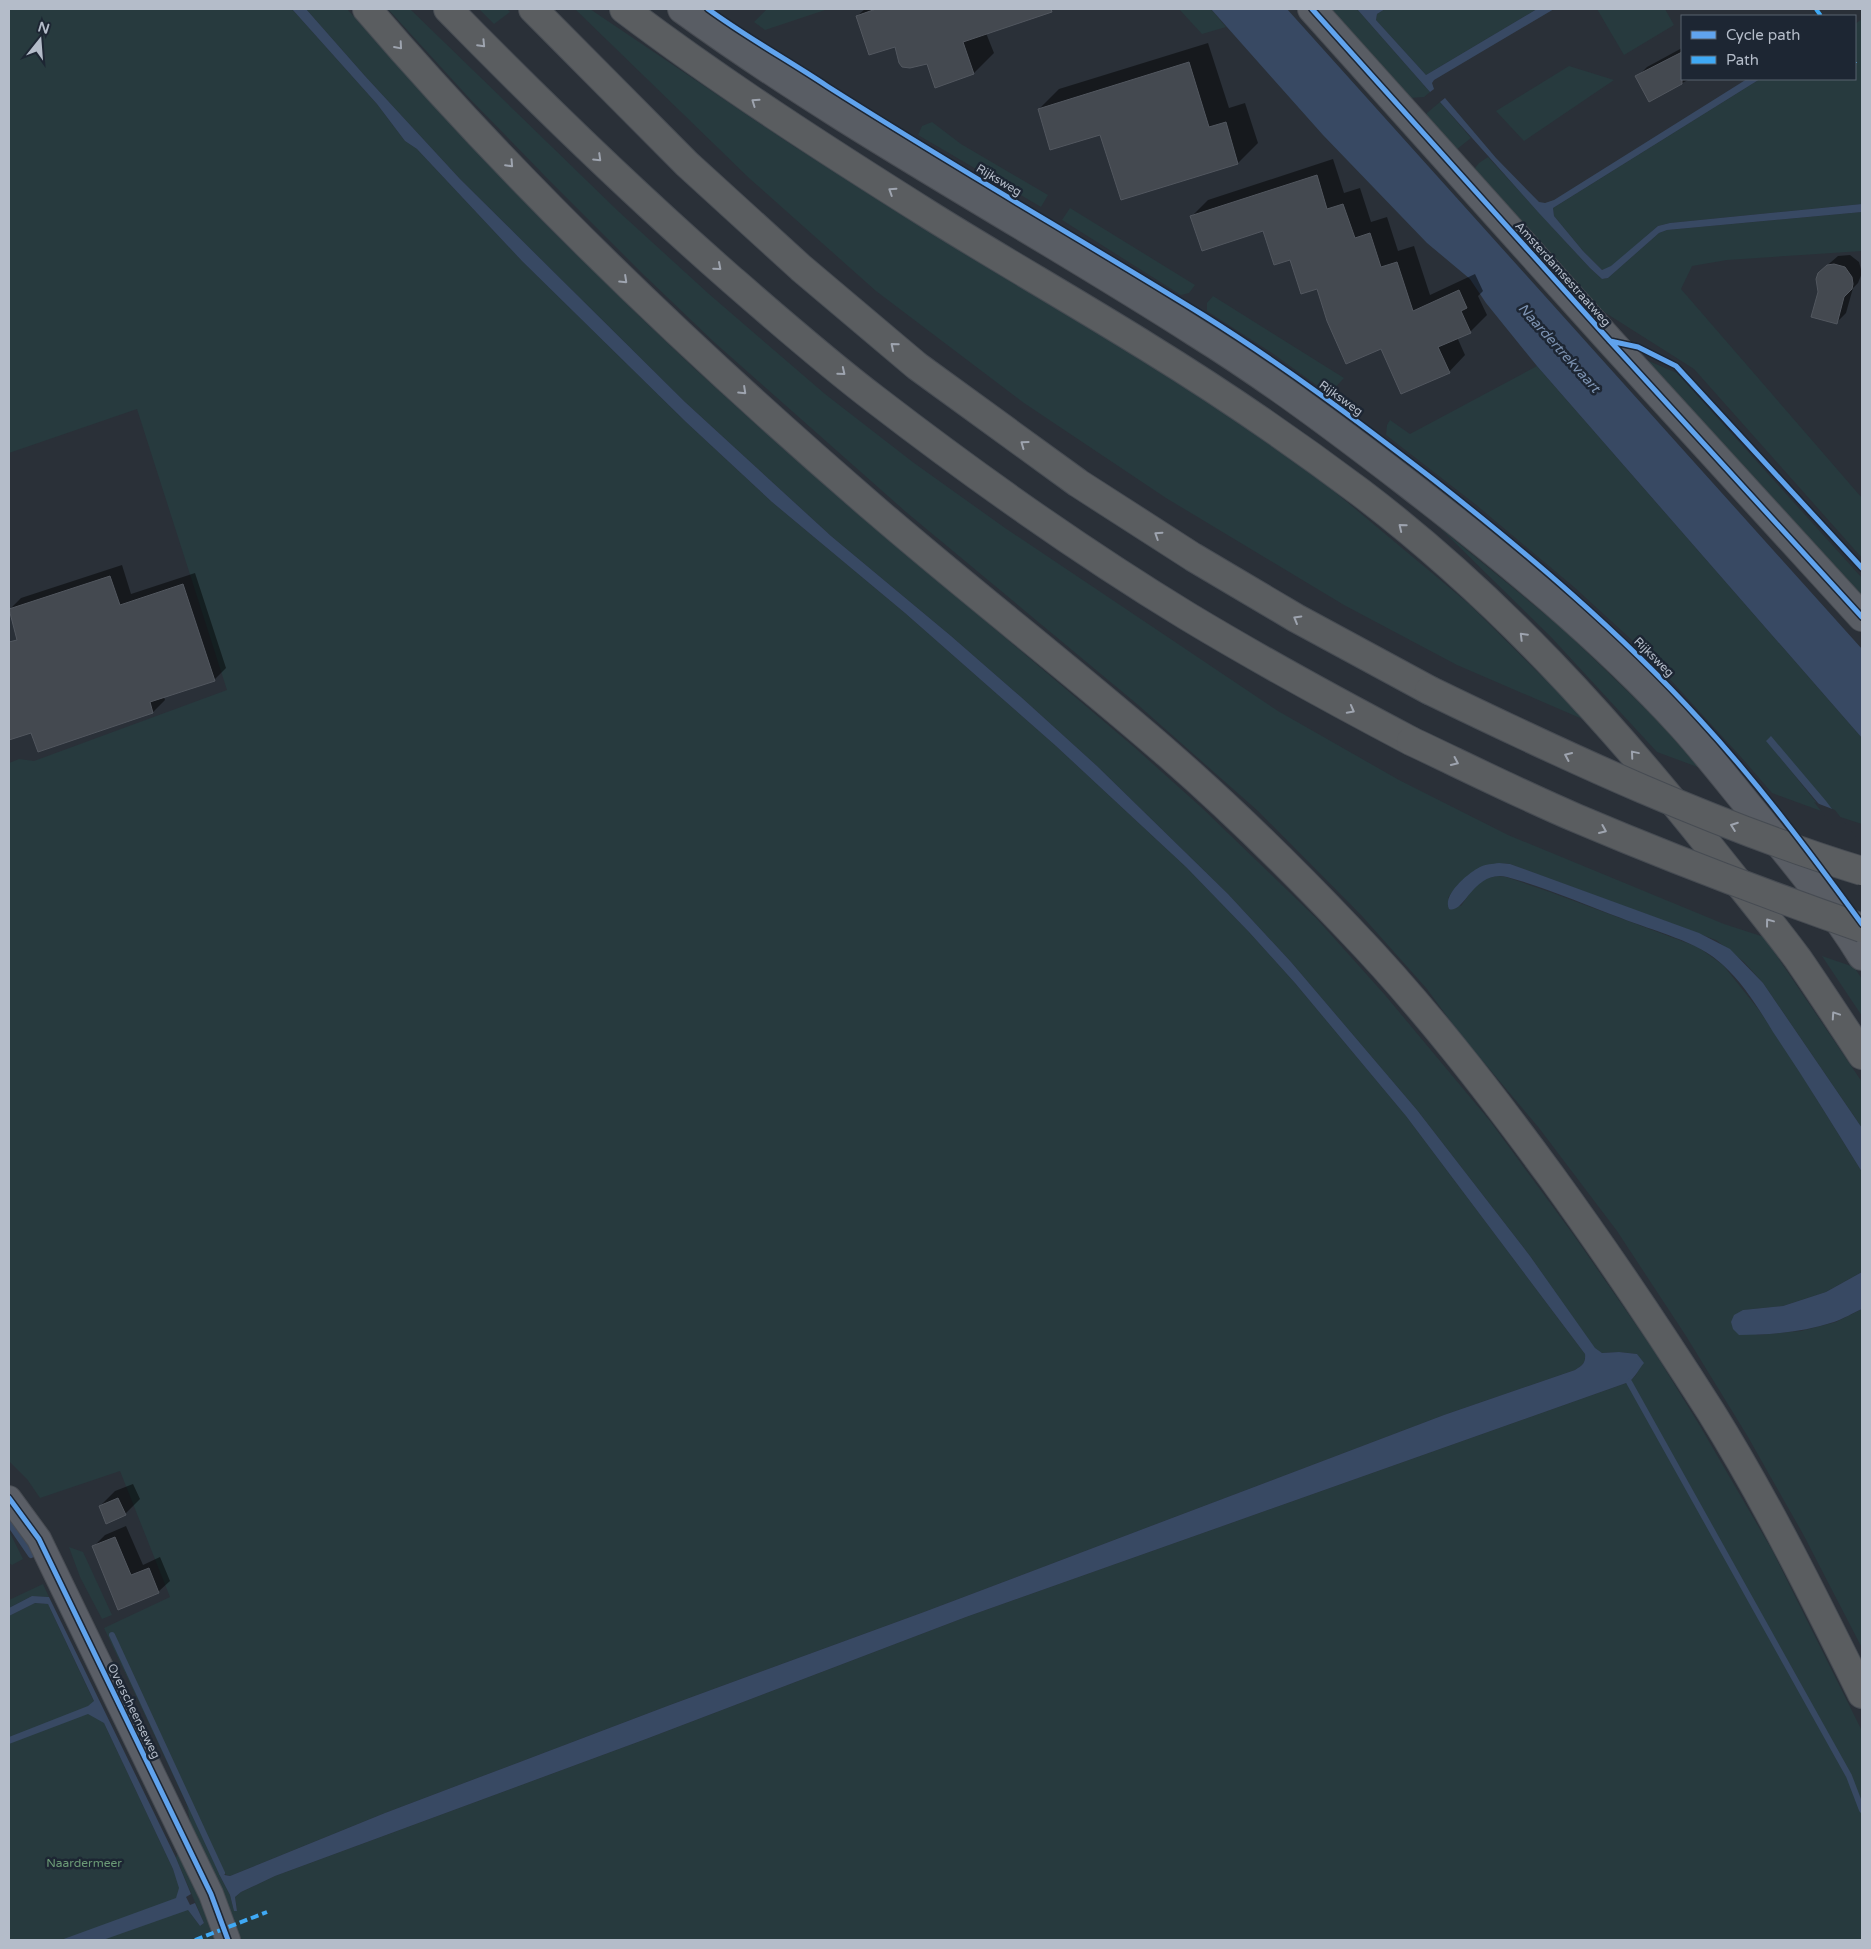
<svg xmlns="http://www.w3.org/2000/svg" width="1871" height="1949" viewBox="0 0 1871 1949" font-family="'Varela Round',sans-serif">
<style>
.green{fill:#273a3e}
.water{fill:#384963}
.pier{fill:#2a3038}
.shadow{fill:#0007}
.lines{fill:none;stroke-linecap:round;stroke-linejoin:round}
.stream{stroke:#384963;stroke-width:6}
.building{fill:#444950;stroke:#52575f}
.street-casing{stroke:#484c53;stroke-width:26}
.secondary-casing{stroke:#484c53;stroke-width:30}
.highway-casing{stroke:#474c53;stroke-width:30}
.street{stroke:#5a5e66;stroke-width:24}
.secondary{stroke:#595d64;stroke-width:28}
.highway{stroke:#5a5d60;stroke-width:28}
.highway-bridge-casing{stroke:#474c53;stroke-width:30;stroke-linecap:butt}
.highway-bridge{stroke:#5a5d60;stroke-width:28}
.quiet{stroke:#3fa9f5;stroke-width:4;stroke-dasharray:8 4;stroke-linecap:butt}
.cycleway-casing{stroke:#1d2633;stroke-width:8}
.cycleway{stroke:#60a3ed;stroke-width:5}
.oneway{stroke:#9ea4af}
.labels{text-anchor:middle;dominant-baseline:central;stroke-width:5;stroke-linejoin:round;paint-order:stroke}
.street-label{font-size:12px;fill:#b4bcc9;stroke:#1d2633}
.park-label{font-size:12px;fill:#6b9a76;stroke:#1d2633}
.water-label{font-size:14px;font-style:italic;fill:#7c92b1;stroke:#1d2633}
</style>
<rect width="100%" height="100%" fill="#2a3038"/>
<!-- green -->
<path class="green" d="M9,9H292L377,104L405,141L417,149L522,261L686,422L772,502L905,613L1056,746L1186,867L1249,932L1295,983L1406,1116L1585,1354C1586,1363 1582,1366 1575,1370L1444,1415L924,1612L670,1705L385,1813L230,1876L222,1873L219,1874L230,1895L234,1911L237,1910L235,1897L241,1892L275,1876L646,1739L966,1617L1629,1382C1640,1373 1640,1368 1637,1354L1619,1352L1602,1353L1595,1349L1530,1256L1417,1110L1291,962L1228,894L1097,766L1021,697L951,636L831,536L685,402L460,179L365,76L306,9H347L474,149L632,309L696,370L795,459L1134,747L1202,808L1316,918L1385,995L1490,1121L1575,1237L1652,1348L1700,1426L1772,1550L1862,1731V1940H236L193,1837L187,1805L104,1628L170,1597L120,1471L40,1498L27,1479L9,1461V763L19,759L34,761L227,690L137,409L9,453Z
M388,9H410L618,211L709,294L825,394L914,463L1005,528L1278,711L1399,780L1508,835L1724,924L1764,937L1862,1082V1128L1763,983L1744,962L1716,940L1510,864C1481,861 1463,876 1448,898L1461,906L1474,887L1487,878L1498,876L1506,877L1550,892L1698,947L1723,965L1759,1010L1798,1069L1862,1172V1272L1826,1292L1783,1306L1743,1310L1757,1335L1801,1331L1836,1322L1862,1309V1648L1803,1534L1748,1437L1686,1336L1617,1231L1539,1128L1460,1034L1427,989L1362,916L1258,811L1137,704L906,512L714,342L645,276L544,175L471,100Z
M479,9H507L510,12L494,24Z
M575,9H590L795,147L1197,393L1329,487L1469,604L1587,721L1457,665L1344,605L1166,498L1024,403L876,291L749,178Z
M767,9H828L765,30L754,22Z
M1179,9H1211L1226,27L1202,34Z
M1323,9H1357L1430,92L1424,97L1410,98Z
M1385,9H1537L1426,75L1376,20L1377,14Z
M1597,9H1665L1674,25L1624,55Z
M1862,19V204L1670,223L1658,226L1611,267L1602,270L1583,251L1554,216L1553,208L1760,79H1855V24Z
M1569,66L1614,80L1524,141L1496,111Z
M1440,102L1471,138L1456,150L1425,125L1427,113Z
M932,122L961,144L1048,195L1041,207L918,135L922,126Z
M1488,157L1590,268L1602,279L1608,278L1659,233L1667,230L1862,212V251L1727,260L1692,266L1681,289L1862,498V558L1694,369L1601,310L1585,295L1472,172L1479,163Z
M1070,208L1195,285L1189,293L1181,295L1062,220Z
M1213,296L1344,378L1329,394L1272,353L1207,311V303Z
M1644,359L1677,373L1862,578V605Z
M1537,366L1862,738V824L1837,816L1771,737L1767,741L1824,812L1772,793L1741,757L1646,653L1574,587L1475,504L1386,435L1387,425L1390,420L1410,434Z
M1440,528L1563,629L1651,714L1703,769L1657,752L1551,637Z
M1822,956L1854,967L1862,979V1016Z
M9,1531L23,1559L12,1565L9,1563Z
M69,1547L83,1552L112,1615L102,1619L80,1577Z
M43,1584L49,1597L32,1596L9,1608V1600Z
M35,1603L48,1604L173,1869L188,1910L200,1926L204,1923L176,1858L179,1847L218,1940H9V1616Z"/>
<!-- water -->
<path class="water" d="M292,9H306L365,76L460,179L685,402L831,536L951,636L1021,697L1097,766L1228,894L1291,962L1417,1110L1530,1256L1595,1348L1602,1353L1619,1352L1637,1354L1644,1363C1638,1370 1637,1375 1629,1382L966,1617L646,1739L275,1876L241,1892L235,1897L237,1911H234L230,1895L219,1874L230,1876L385,1813L670,1705L924,1612L1444,1415L1575,1370C1582,1366 1586,1363 1585,1354L1406,1116L1295,983L1249,932L1186,867L1056,746L905,613L772,502L686,422L522,261L417,149L405,141L377,104Z
M1211,9H1287L1862,649V738L1537,366L1486,303L1470,279L1427,243L1323,135Z
M1357,9H1385L1377,14L1376,20L1426,75L1537,9H1554L1434,80L1432,83L1434,89L1430,92Z
M1747,79H1760L1553,208L1554,216L1583,251L1602,270L1611,266L1658,226L1670,223L1862,204V212L1667,230L1659,233L1608,278L1602,279L1590,268L1538,212L1440,102L1445,98L1496,158L1539,202L1545,203L1554,200Z
M1771,736L1826,801L1862,849V861L1818,803L1766,741Z
M1499,863L1510,864L1699,933L1730,949L1763,983L1862,1128V1172C1833,1125 1804,1078 1773,1032C1759,1009 1743,983 1723,965C1698,941 1653,931 1621,918C1583,904 1545,887 1507,877C1474,869 1464,915 1449,909C1442,895 1468,873 1480,867C1486,864 1492,864 1499,863Z
M1862,1272V1309C1853,1313 1843,1319 1834,1322C1803,1332 1771,1335 1739,1335L1733,1329L1731,1322L1734,1315L1743,1310L1783,1306L1826,1292Z
M32,1596L49,1597L176,1858L191,1894L186,1897L190,1905L195,1903L204,1923L200,1926L188,1910L103,1940H61L176,1898L179,1888L173,1869L104,1723L88,1714L9,1744V1737L88,1706L94,1701L48,1604L35,1603L9,1616V1608Z"/>
<!-- pier -->
<path class="pier" d="M1814,802L1835,810L1862,845V864Z"/>
<!-- shadow -->
<path class="shadow" d="M865,9H1048L1043,13L986,33L994,53L974,73L936,86L927,62L896,45L857,16Z
M1208,43L1229,108L1245,103L1258,143L1238,163L1121,199L1101,133L1039,109L1059,89Z
M1682,48V79H1690L1649,100L1637,77L1647,67Z
M1333,159L1344,193L1360,188L1371,222L1387,217L1398,251L1414,246L1430,295L1475,274L1483,291L1478,296L1487,315L1470,332L1457,337L1465,355L1449,372L1381,347L1317,288L1263,229L1192,216L1208,200Z
M1850,255L1859,262L1862,273L1858,283L1853,288L1846,313L1836,323L1820,292L1823,269L1838,256Z
M122,565L131,594L195,573L226,668L214,680L164,697L165,700L153,712L39,751L32,731L9,739V667L25,661L9,610L21,598Z
M133,1484L140,1499L125,1514L100,1506L115,1491Z
M126,1526L143,1565L160,1557L170,1581L158,1592L119,1608L93,1547L105,1535Z"/>
<g class="lines">
<!-- stream -->
<path class="stream" d="M1629,1382L1849,1776L1862,1810
M9,1523L31,1555
M112,1635L222,1873"/>
</g>
<!-- building -->
<path class="building" d="M876,9H1051L1052,12L963,42L974,74L935,88L927,64L910,68L902,67L899,63L895,47L869,55L856,16Z
M1682,52V84L1649,102L1635,76Z
M1189,62L1209,127L1226,122L1238,164L1121,200L1100,135L1050,150L1038,109Z
M1317,175L1327,209L1343,204L1355,238L1370,233L1381,267L1397,262L1413,311L1459,290L1467,308L1461,311L1471,333L1438,347L1450,373L1401,394L1381,349L1346,364L1327,321L1317,289L1301,294L1290,260L1274,265L1263,231L1202,251L1190,216Z
M1834,264L1845,267L1852,277L1853,284L1852,289L1844,297L1837,324L1811,317L1818,292L1816,279L1818,273L1827,265Z
M110,576L120,605L183,584L215,681L150,702L153,713L38,752L31,733L9,740V642L17,640L9,609Z
M118,1498L126,1515L106,1524L99,1506Z
M115,1537L131,1575L149,1568L159,1593L118,1610L92,1546Z"/>
<g class="lines">
<!-- street casing -->
<g class="street-casing">
<path id="street" d="M9,1498L39,1539L211,1894L228,1940"/>
</g>
<!-- secondary casing -->
<g class="secondary-casing">
<path id="secondary" d="M682,9C846,128 1025,223 1195,332C1269,378 1338,430 1407,483C1504,558 1600,636 1683,727C1710,757 1735,790 1761,821C1796,864 1833,909 1862,956
M1312,9L1610,341L1862,617"/>
</g>
<!-- highway casing -->
<g class="highway-casing">
<path id="highway" d="M367,9C522,190 698,357 879,513C974,595 1074,672 1168,754C1231,809 1291,868 1349,929C1423,1006 1488,1090 1551,1176C1607,1253 1660,1332 1711,1412C1767,1502 1815,1599 1862,1694
M448,9C539,102 633,193 731,279C778,320 826,362 876,400C976,477 1079,550 1187,616C1260,660 1335,701 1411,741
M533,9L687,164L801,268L917,366L1078,483L1193,557L1296,618L1429,690
M624,9C722,83 826,150 931,216C1003,261 1077,303 1149,348C1222,393 1292,441 1360,492C1496,595 1612,723 1717,856C1744,890 1772,924 1798,959C1820,991 1841,1023 1862,1055"/>
</g>
<!-- street -->
<use href="#street" class="street"/>
<!-- secondary -->
<use href="#secondary" class="secondary"/>
<!-- highway -->
<use href="#highway" class="highway"/>
<!-- highway-bridge casing -->
<g class="highway-bridge-casing">
<path id="highway-bridge" d="M1429,690C1567,757 1715,826 1862,871
M1411,741C1466,767 1520,794 1576,818C1670,858 1765,894 1862,928"/>
</g>
<!-- highway-bridge -->
<use href="#highway-bridge" class="highway-bridge"/>
<!-- quiet -->
<path class="quiet" d="M1816,9L1821,16
M1855,62V63
M195,1940L267,1912"/>
<!-- cycleway casing -->
<g class="cycleway-casing">
<path id="cycleway" d="M708,9C746,37 788,60 827,86C951,165 1078,238 1203,315C1283,365 1359,422 1434,480C1528,554 1619,631 1700,720C1759,784 1811,854 1862,924
M1312,9L1610,341L1862,617
M1610,341L1638,347L1676,366L1862,568
M9,1498L39,1539L211,1894L228,1940"/>
</g>
<!-- cycleway -->
<use href="#cycleway" class="cycleway"/>
</g>
<!-- one-way arrows -->
<defs><path id="oneway-chevron" d="M-2-3.5L2.5 0L-2 3.5" fill="none" stroke-width="1.6" stroke-linecap="round" stroke-linejoin="round" transform="scale(1.25)"/></defs>
<g class="oneway">
<use href="#oneway-chevron" transform="translate(482 44) rotate(46)"/>
<use href="#oneway-chevron" transform="translate(399 46) rotate(49)"/>
<use href="#oneway-chevron" transform="translate(755 102) rotate(-145)"/>
<use href="#oneway-chevron" transform="translate(598 158) rotate(44)"/>
<use href="#oneway-chevron" transform="translate(510 164) rotate(47)"/>
<use href="#oneway-chevron" transform="translate(892 191) rotate(-147)"/>
<use href="#oneway-chevron" transform="translate(718 267) rotate(41)"/>
<use href="#oneway-chevron" transform="translate(624 280) rotate(43)"/>
<use href="#oneway-chevron" transform="translate(894 346) rotate(-140)"/>
<use href="#oneway-chevron" transform="translate(842 372) rotate(39)"/>
<use href="#oneway-chevron" transform="translate(743 391) rotate(43)"/>
<use href="#oneway-chevron" transform="translate(1024 444) rotate(-144)"/>
<use href="#oneway-chevron" transform="translate(1402 527) rotate(-141)"/>
<use href="#oneway-chevron" transform="translate(1158 535) rotate(-147)"/>
<use href="#oneway-chevron" transform="translate(1297 619) rotate(-150)"/>
<use href="#oneway-chevron" transform="translate(1523 636) rotate(-135)"/>
<use href="#oneway-chevron" transform="translate(1351 710) rotate(28)"/>
<use href="#oneway-chevron" transform="translate(1634 754) rotate(-130)"/>
<use href="#oneway-chevron" transform="translate(1568 756) rotate(-156)"/>
<use href="#oneway-chevron" transform="translate(1455 762) rotate(25)"/>
<use href="#oneway-chevron" transform="translate(1734 826) rotate(-160)"/>
<use href="#oneway-chevron" transform="translate(1603 830) rotate(23)"/>
<use href="#oneway-chevron" transform="translate(1769 922) rotate(-127)"/>
<use href="#oneway-chevron" transform="translate(1835 1015) rotate(-124)"/>
</g>
<g class="labels">
<!-- street labels -->
<g class="street-label">
<text transform="translate(999 180) rotate(31)">Rijksweg</text>
<text transform="translate(1563 274) rotate(48)">Amsterdamsestraatweg</text>
<text transform="translate(1341 398) rotate(36)">Rijksweg</text>
<text transform="translate(1654 657) rotate(45)">Rijksweg</text>
<text transform="translate(134 1711) rotate(64)">Overscheenseweg</text>
</g>
<!-- park labels -->
<g class="park-label">
<text x="84" y="1863">Naardermeer</text>
</g>
<!-- water labels -->
<g class="water-label">
<text transform="translate(1559 348) rotate(48)">Naardertrekvaart</text>
</g>
</g>
<!-- border -->
<rect width="1871" height="1949" fill="none" stroke="#b4bcc9" stroke-width="20"/>
<!-- legend -->
<rect x="1681" y="15" width="175" height="65" fill="#1d2633" stroke="#59626f"/>
<rect x="1691" y="31" width="25" height="8" fill="#60a3ed" stroke="#59626f"/>
<text x="1726" y="40" font-size="15" fill="#b4bcc9">Cycle path</text>
<rect x="1691" y="56" width="25" height="8" fill="#3fa9f5" stroke="#59626f"/>
<text x="1726" y="65" font-size="15" fill="#b4bcc9">Path</text>
<!-- north arrow -->
<g transform="translate(40 40) rotate(17)" stroke="#1d2633" stroke-width="4" paint-order="stroke">
<path d="M0-4L9 19L0 12L-9 19Z" fill="#b4bcc9"/>
<text y="-8" font-size="14" font-weight="bold" text-anchor="middle" fill="#b4bcc9">N</text>
</g>
</svg>
